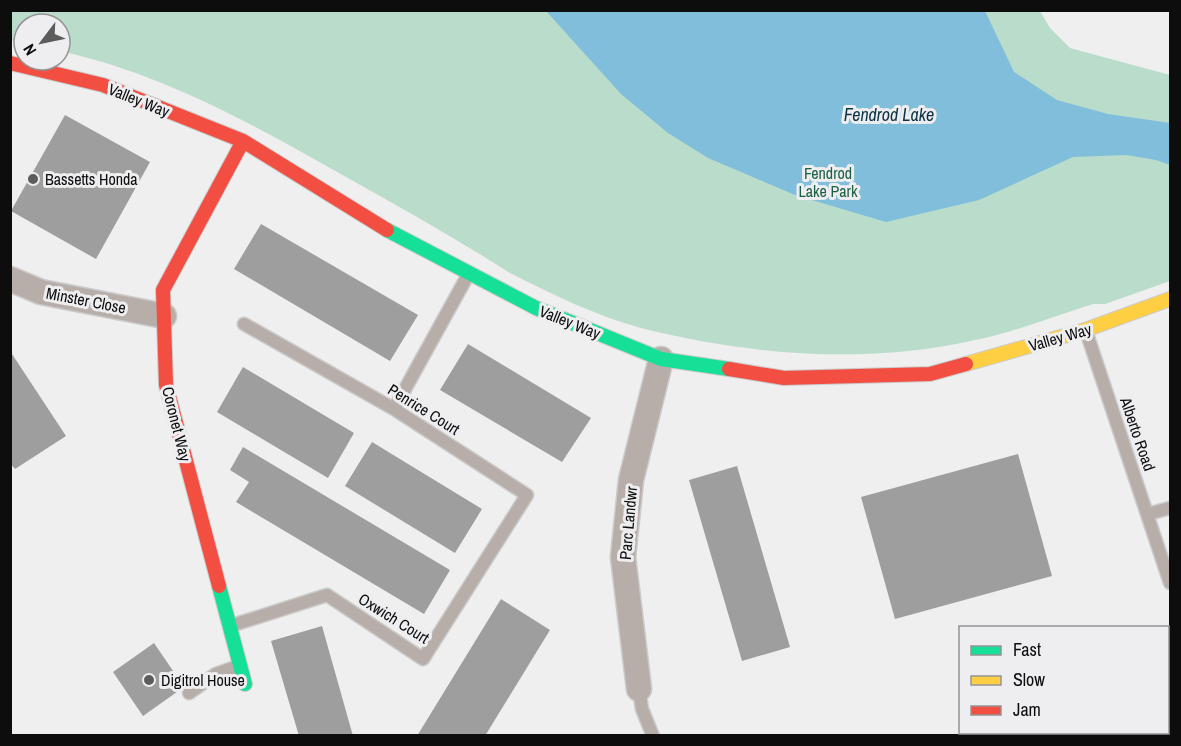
<svg xmlns="http://www.w3.org/2000/svg" width="1181" height="746" viewBox="0 0 1181 746" font-family="'Archivo Narrow',sans-serif">
<style>
.green{fill:#badccb}
.water{fill:#81bedb}
.building{fill:#9e9e9e}
.lines{fill:none;stroke-linecap:round;stroke-linejoin:round}
.lane-casing{stroke:#cbcbcb;stroke-width:15}
.street-casing{stroke:#cbcbcb;stroke-width:27}
.fast-casing{stroke:#cbcbcb;stroke-width:16}
.slow-casing{stroke:#cbcbcb;stroke-width:16}
.jam-casing{stroke:#cbcbcb;stroke-width:16}
.lane{stroke:#b7aea9;stroke-width:12}
.street{stroke:#b7aea9;stroke-width:24}
.fast{stroke:#16e098;stroke-width:14}
.slow{stroke:#ffcf43;stroke-width:14}
.jam{stroke:#f24e42;stroke-width:14}
.poi-dot{fill:#5c5c5d;stroke:#eeeef0;stroke-width:2}
.labels{text-anchor:middle;dominant-baseline:central;stroke-width:6;stroke-linejoin:round;paint-order:stroke}
.street-label{font-size:16px;fill:#0d0d0e;stroke:#eeeef0}
.park-label{font-size:16px;fill:#1e6045;stroke:#eeeef0}
.poi-label{font-size:16px;fill:#0d0d0e;stroke:#eeeef0;text-anchor:start}
.water-label{font-size:18px;font-style:italic;fill:#0b3345;stroke:#eeeef0}
</style>
<rect width="100%" height="100%" fill="#efefef"/>
<!-- green -->
<path class="green" d="M10,11H1040L1050,28L1070,48L1170,75V281L1105,304H1093C1054,316 1015,332 975,340C865,365 749,355 641,328C596,316 552,294 510,273C457,239 401,208 346,177C254,125 164,74 60,51V24H24V44L11,40Z"/>
<!-- water -->
<path class="water" d="M546,11H985L1014,72L1057,100L1108,114L1170,123V165L1156,160L1127,155L1073,157L979,200L886,222L795,195L708,158L668,133L621,94Z"/>
<!-- building -->
<path class="building" d="M65,115L150,162L96,259L11,211Z
M261,224L418,315L390,361L234,269Z
M468,344L591,418L562,462L440,390Z
M10,351L66,436L15,469L10,463Z
M243,367L354,433L328,478L217,412Z
M372,442L482,509L455,553L345,486Z
M243,447L450,570L424,614L236,502L249,482L230,470Z
M1018,454L1052,576L895,619L861,497Z
M737,466L790,647L742,661L689,480Z
M501,599L550,630L485,736H417Z
M322,626L353,736H299L271,641Z
M154,643L184,687L143,716L113,672Z
M1029,732H1145L1146,736H1021Z"/>
<g class="lines">
<!-- lane casing -->
<g class="lane-casing">
<path id="lane" d="M1086,331L1170,583
M394,409L468,275
M1148,514L1170,508
M230,626L327,595L423,659L527,495L394,409L244,324
M639,689L642,709L653,736
M189,693L216,674L238,666"/>
</g>
<!-- street casing -->
<g class="street-casing">
<path id="street" d="M10,279L41,292L164,316
M639,689L623,557L631,480L661,359"/>
</g>
<!-- fast casing -->
<g class="fast-casing">
<path id="fast" d="M387,230L536,308L661,359L729,369
M219,586L245,684"/>
</g>
<!-- slow casing -->
<g class="slow-casing">
<path id="slow" d="M966,364L1085,330L1170,299"/>
</g>
<!-- jam casing -->
<g class="jam-casing">
<path id="jam" d="M10,63L103,85L243,141L387,230
M729,369L784,378L930,374L966,364
M219,586L166,385L163,290L243,141"/>
</g>
<!-- lane -->
<use href="#lane" class="lane"/>
<!-- street -->
<use href="#street" class="street"/>
<!-- fast -->
<use href="#fast" class="fast"/>
<!-- slow -->
<use href="#slow" class="slow"/>
<!-- jam -->
<use href="#jam" class="jam"/>
</g>
<!-- markers -->
<g class="poi-dot">
<circle cx="33" cy="179" r="6"/>
<circle cx="149" cy="680" r="6"/>
</g>
<g class="labels">
<!-- street labels -->
<g class="street-label">
<text transform="translate(139 100) rotate(22)">Valley Way</text>
<text transform="translate(86 300) rotate(11)">Minster Close</text>
<text transform="translate(570 322) rotate(22)">Valley Way</text>
<text transform="translate(1060 337) rotate(-16)">Valley Way</text>
<text transform="translate(424 409) rotate(32)">Penrice Court</text>
<text transform="translate(177 424) rotate(76)">Coronet Way</text>
<text transform="translate(1138 434) rotate(71)">Alberto Road</text>
<text transform="translate(628 523) rotate(-85)">Parc Landwr</text>
<text transform="translate(394 618) rotate(32)">Oxwich Court</text>
</g>
<!-- park labels -->
<g class="park-label">
<text x="828" y="173">Fendrod<tspan x="828" dy="18">Lake Park</tspan></text>
</g>
<!-- poi labels -->
<g class="poi-label">
<text x="45" y="179">Bassetts Honda</text>
<text x="161" y="680">Digitrol House</text>
</g>
<!-- water labels -->
<g class="water-label">
<text x="889" y="114">Fendrod Lake</text>
</g>
</g>
<!-- border -->
<rect width="1181" height="746" fill="none" stroke="#0d0d0e" stroke-width="24"/>
<!-- legend -->
<rect x="959" y="626" width="210" height="108" fill="#eeeef0" stroke="#949496" stroke-width="1.5"/>
<rect x="971" y="646" width="30" height="9" fill="#16e098" stroke="#949496" stroke-width="1.5"/>
<text x="1013" y="656" font-size="18" fill="#0d0d0e">Fast</text>
<rect x="971" y="676" width="30" height="9" fill="#ffcf43" stroke="#949496" stroke-width="1.5"/>
<text x="1013" y="686" font-size="18" fill="#0d0d0e">Slow</text>
<rect x="971" y="706" width="30" height="9" fill="#f24e42" stroke="#949496" stroke-width="1.5"/>
<text x="1013" y="716" font-size="18" fill="#0d0d0e">Jam</text>
<!-- north arrow -->
<g transform="translate(42 42) rotate(238)"><circle r="28" fill="#eeeef0" stroke="#949496" stroke-width="1.5"/>
<path d="M0-4.5L10 22L0 15L-10 22Z" fill="#5c5c5d"/>
<text y="-9" font-size="16" font-weight="bold" text-anchor="middle" fill="#0d0d0e">N</text>
</g>
</svg>
